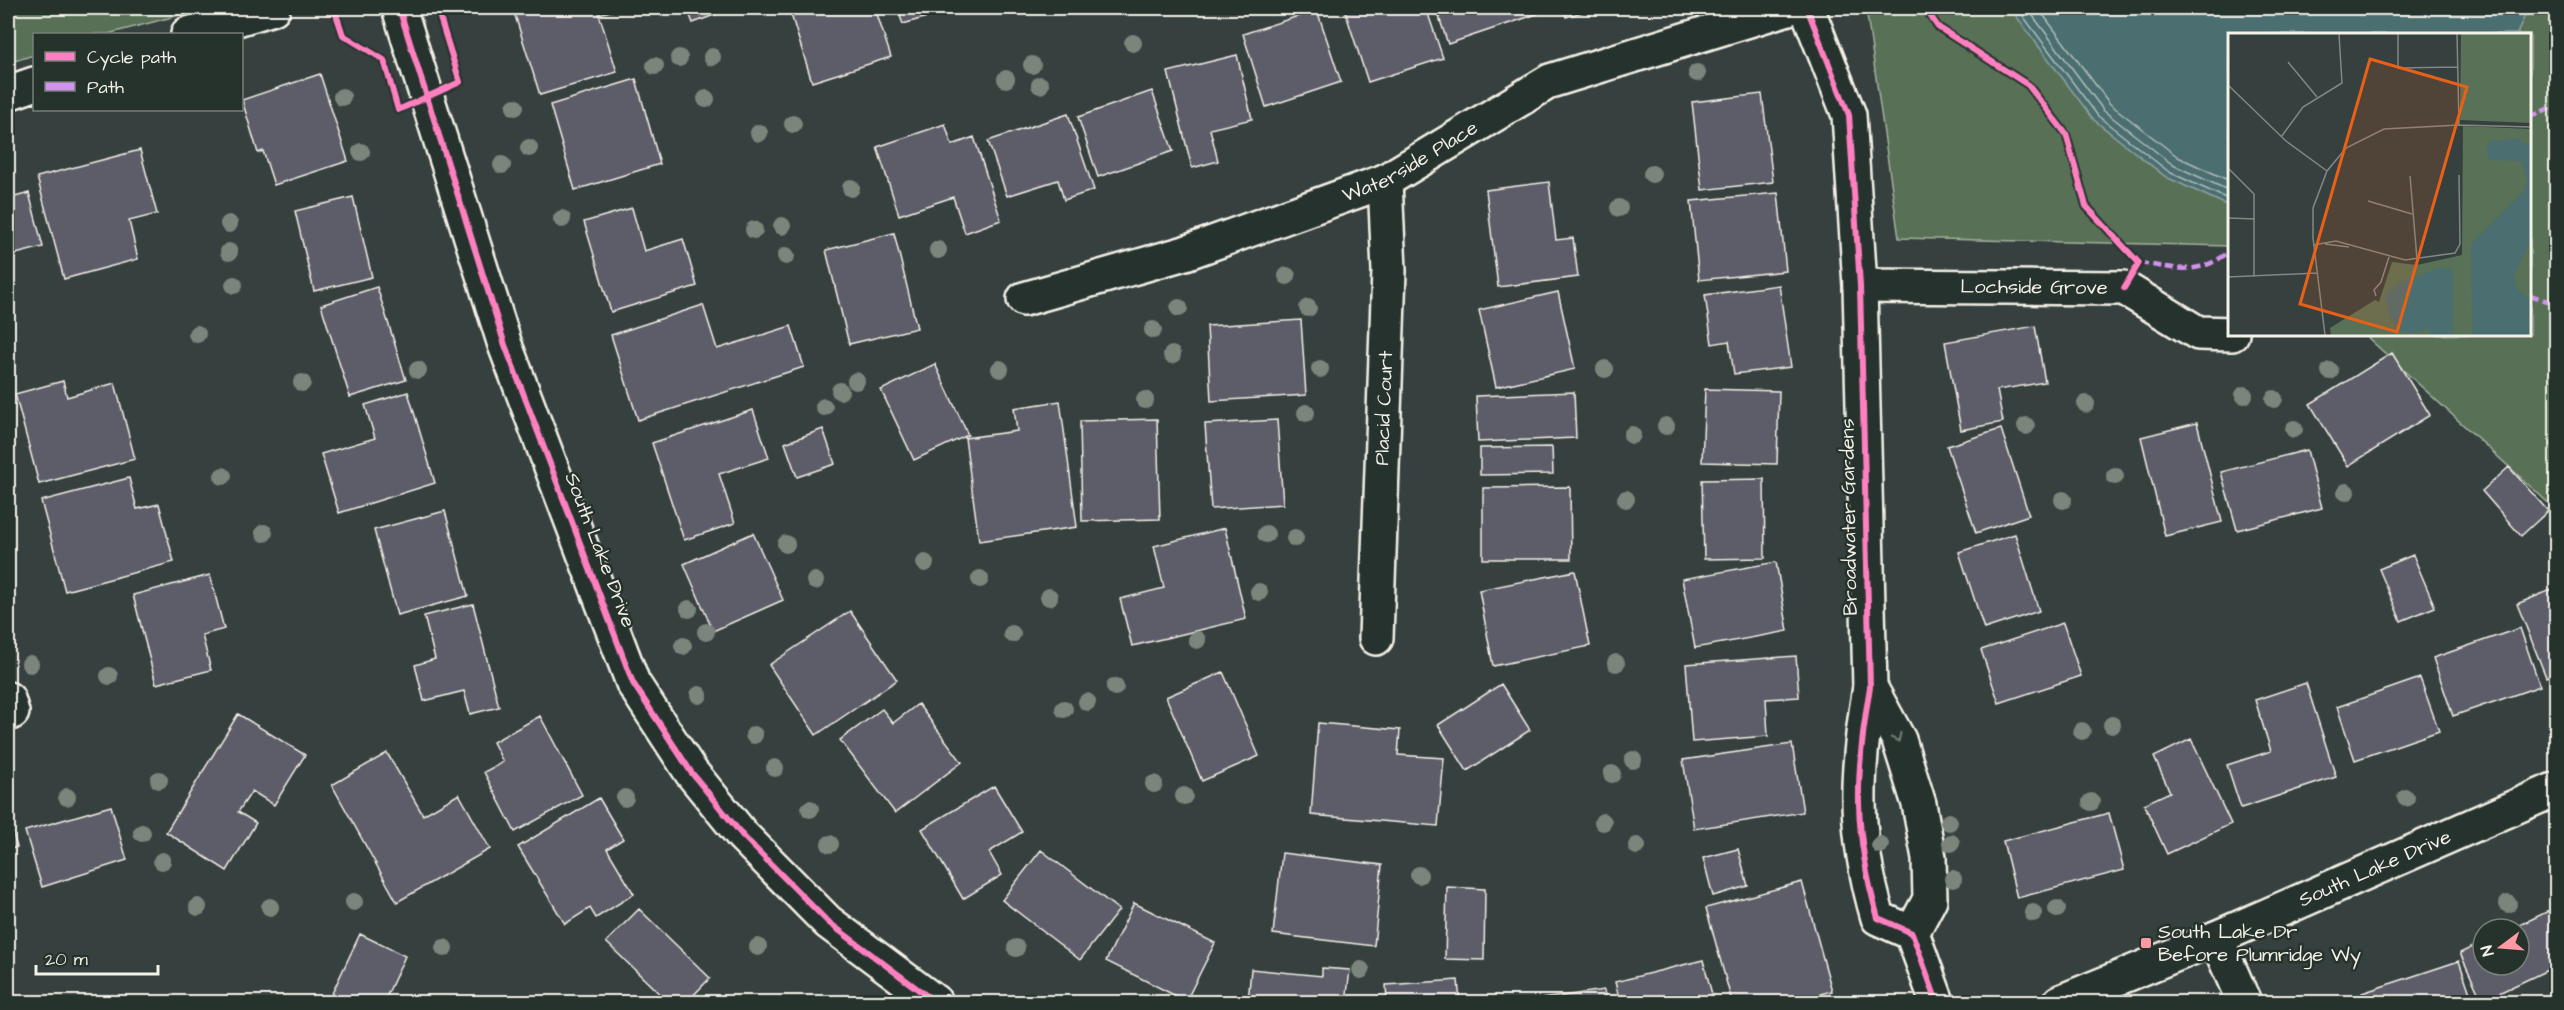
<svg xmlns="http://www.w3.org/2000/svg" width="2564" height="1010" viewBox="0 0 2564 1010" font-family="'Architects Daughter',sans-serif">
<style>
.green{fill:#587157;stroke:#a6b1a0;stroke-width:1.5}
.water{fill:#4b6e71;stroke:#8fa2a1;stroke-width:1.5}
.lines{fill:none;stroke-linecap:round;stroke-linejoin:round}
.shore{stroke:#b0bdb8;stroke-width:1.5}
.building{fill:#5d5d69;stroke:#f4f1e8;stroke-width:1.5}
.minor-casing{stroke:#f4f1e8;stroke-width:38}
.minor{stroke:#26332d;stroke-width:33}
.quiet{stroke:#d193ec;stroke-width:4.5;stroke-dasharray:9 4.5;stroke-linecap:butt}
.cycleway-casing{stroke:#26332d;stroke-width:10}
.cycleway{stroke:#ff80c0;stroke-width:6}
.tree{fill:#7c857c}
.oneway{stroke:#6e766e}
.poi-dot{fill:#ff9aa2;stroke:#26332d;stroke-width:2}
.labels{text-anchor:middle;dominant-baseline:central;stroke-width:5;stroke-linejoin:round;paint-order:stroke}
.street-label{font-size:20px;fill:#f4f1e8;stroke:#26332d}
.poi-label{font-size:20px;fill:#f4f1e8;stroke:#26332d;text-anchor:start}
.inset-road{fill:none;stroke:#828783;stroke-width:1.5}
.view{fill:#e96117;fill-opacity:0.15;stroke:#e96117;stroke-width:3}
.inset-edge{fill:none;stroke:#f4f1e8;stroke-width:3}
</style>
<rect width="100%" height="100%" fill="#36403f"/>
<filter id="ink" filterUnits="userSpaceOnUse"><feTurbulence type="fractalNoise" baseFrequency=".0167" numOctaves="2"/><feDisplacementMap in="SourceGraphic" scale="12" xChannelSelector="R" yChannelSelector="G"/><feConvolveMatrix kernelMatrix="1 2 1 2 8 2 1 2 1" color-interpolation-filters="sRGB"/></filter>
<g filter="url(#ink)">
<!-- green -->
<path class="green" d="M8,8H206L108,34H34V55L8,63Z
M1866,8H2556V510L2365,335L2530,334V34H2230L2229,246L1899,238Z"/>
<!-- water -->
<path class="water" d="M2010,8H2528L2517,34H2230L2229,206L2166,177L2094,120Z"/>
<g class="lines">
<!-- shore -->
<path class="shore" d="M2017,8L2098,116L2169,172L2230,200
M2027,8L2104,111L2173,165L2230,191
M2038,8L2110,104L2178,157L2230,181"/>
</g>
<!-- building -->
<path class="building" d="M518,8H622L599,14L617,72L540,95L513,9Z
M687,8H733L693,23Z
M789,8H875L891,57L812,82Z
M897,8H958L903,24Z
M1344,8H1426L1443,58L1368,82Z
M1436,8H1535L1537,14L1448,44Z
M1563,8H1595L1566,17Z
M1317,10L1341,82L1266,107L1243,34Z
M1237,55L1252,119L1210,129L1218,161L1192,168L1168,72Z
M320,74L348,161L274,185L263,151L258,153L242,100Z
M636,79L660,164L575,190L550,105Z
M1152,91L1173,151L1098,177L1078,117Z
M1762,94L1773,182L1702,190L1692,102Z
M1068,114L1094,190L1064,200L1058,180L1007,196L988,141Z
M945,124L952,145L974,137L1001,220L965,233L953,197L899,215L877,147Z
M140,150L157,214L129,221L138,259L64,279L37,177Z
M1549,182L1556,240L1573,238L1578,277L1498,287L1486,190Z
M29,193L43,247L8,256V199Z
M1778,193L1786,271L1699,280L1691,201Z
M353,197L372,277L314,291L295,211Z
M632,208L644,251L683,239L697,286L611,312L584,222Z
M894,233L917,328L849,344L826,250Z
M1779,285L1791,367L1734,374L1729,341L1712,344L1705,295Z
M377,287L406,380L350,397L321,305Z
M1558,292L1575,369L1496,387L1479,310Z
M703,305L717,349L791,326L804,367L638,420L611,335Z
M1301,320L1306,395L1211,401L1207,326Z
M2035,326L2045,382L1997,390L2003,422L1961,430L1945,342Z
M2392,353L2430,415L2348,466L2310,404Z
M935,364L968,435L914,460L881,390Z
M63,381L67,397L115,383L135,459L39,484L15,394Z
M1705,389L1779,391L1777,464L1702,462Z
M408,392L435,483L339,513L321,454L375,438L365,405Z
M1574,392L1576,438L1478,442L1476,396Z
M1060,401L1077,527L979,541L965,438L1017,431L1014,408Z
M753,410L769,458L719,474L735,523L684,540L652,443Z
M1157,419L1160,519L1082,521L1080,421Z
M1277,420L1283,504L1211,509L1205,424Z
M2197,423L2222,522L2165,536L2141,437Z
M823,429L835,464L797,477L785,443Z
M2001,429L2029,515L1976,533L1947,446Z
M1552,447L1553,474L1480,475V448Z
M2307,450L2322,508L2237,530L2221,472Z
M2509,467L2548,511L2521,536L2482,491Z
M129,478L137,509L159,504L174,562L65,591L41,501Z
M1764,479L1765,558L1704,559L1702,480Z
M1570,487L1571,559H1483V488Z
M445,511L468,596L397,615L374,530Z
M1225,528L1246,619L1132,646L1120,599L1164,588L1154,546Z
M753,533L783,600L713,631L684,564Z
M2015,534L2039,611L1984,629L1959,552Z
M2413,555L2435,607L2401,621L2379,569Z
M1776,562L1788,631L1695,648L1682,579Z
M1575,571L1590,646L1493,666L1479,590Z
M210,575L224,629L202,635L211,670L156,684L133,595Z
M2556,588V673L2546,677L2517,604Z
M473,604L499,707L470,714L464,691L424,701L415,665L435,659L424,616Z
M850,611L897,680L816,735L769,665Z
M2063,623L2081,676L1999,703L1981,650Z
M2520,628L2540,686L2453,716L2433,658Z
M1796,656L1799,697L1766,699L1768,736L1692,742L1686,664Z
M1223,672L1259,756L1202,781L1166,697Z
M2420,678L2439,731L2355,760L2337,707Z
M2306,683L2336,777L2241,808L2227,765L2271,751L2255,700Z
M1501,684L1530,730L1467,771L1438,725Z
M918,704L962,762L895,813L840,740L882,709L893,723Z
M238,714L305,755L274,805L252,791L238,812L256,823L227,871L166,832Z
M540,716L582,795L515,832L484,772L503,762L493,742Z
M1318,723L1400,730L1398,755L1444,758L1438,826L1311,815Z
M2191,739L2231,824L2167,854L2144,804L2170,792L2154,757Z
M1792,744L1803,812L1694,829L1683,760Z
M387,753L423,815L459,794L490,849L397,902L332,785Z
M994,786L1022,832L989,852L1002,875L963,899L922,829Z
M599,798L623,839L607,849L634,894L596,918L590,908L565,924L518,847Z
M111,806L127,860L42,887L25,831Z
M2109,813L2124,870L2017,898L2003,841Z
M8,818L17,847L8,850Z
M1738,849L1748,886L1713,896L1703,858Z
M1041,850L1119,910L1080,960L1002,900Z
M1282,853L1382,865L1374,946L1273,934Z
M1802,882L1832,991L1820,994L1822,1002H1732L1706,908Z
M1447,887L1485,889L1484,960L1445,959Z
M1134,903L1215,943L1186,1001L1106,961Z
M2555,908L2556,966L2482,1001L2460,953L2483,942V965H2519V929H2511Z
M639,909L710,978L687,1002H668L606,942Z
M360,934L405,956L384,1002H328Z
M1703,960L1714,1002H1620L1615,982Z
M2459,961L2473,1002H2365L2362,993Z
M1322,968L1350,970L1346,1002H1248L1251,969L1322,976Z
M1458,980L1460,1002H1387L1386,985Z
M1604,990L1606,1002H1520Z"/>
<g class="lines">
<!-- minor casing -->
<g class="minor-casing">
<g id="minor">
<path d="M399,8L505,345L633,683L691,772L743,836L828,922L935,1002"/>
<path d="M1807,8L1849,115L1860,286L1870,687C1855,774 1853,832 1878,918L1912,933L1937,1002"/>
<path d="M188,34L273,8"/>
<path d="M8,93L34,84"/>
<path id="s1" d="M1860,286L2124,288L2198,333L2232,334"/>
<path id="s2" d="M1024,299L1185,253L1385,181L1550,81L1788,8"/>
<path id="s3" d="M1376,638L1389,271L1385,181"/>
<path d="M1870,687L1899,740L1919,804L1929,858L1930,899L1912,933"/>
<path d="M8,699L12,712L8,714"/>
<path d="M2216,938L2244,1002"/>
<path id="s4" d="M2060,1002L2216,938L2556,789"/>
</g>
</g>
<!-- minor -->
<use href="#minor" class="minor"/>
<!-- quiet -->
<path class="quiet" d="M2530,117L2556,105
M2139,263C2176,268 2198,277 2230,251
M2530,295L2556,304"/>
<!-- cycleway casing -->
<g class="cycleway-casing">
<path id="cycleway" d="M334,8L343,35L384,60L398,110L460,82L437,8
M399,8L505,345L633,683L691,772L743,836L828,922L935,1002
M1807,8L1849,115L1860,286L1870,687C1855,774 1853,832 1878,918L1912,933L1937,1002
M1925,8L1938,27L2028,85L2066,134L2086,206L2139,263L2124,288"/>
</g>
<!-- cycleway -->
<use href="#cycleway" class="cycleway"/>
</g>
<!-- trees -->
<g class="tree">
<circle cx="1133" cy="43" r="9"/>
<circle cx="712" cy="57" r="9"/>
<circle cx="679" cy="58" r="9"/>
<circle cx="1032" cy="65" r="9"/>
<circle cx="655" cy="66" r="9"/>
<circle cx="1697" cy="73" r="9"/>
<circle cx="1006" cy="79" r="9"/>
<circle cx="1040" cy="85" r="9"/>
<circle cx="342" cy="97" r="9"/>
<circle cx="706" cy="99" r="9"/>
<circle cx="515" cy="107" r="9"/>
<circle cx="793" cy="124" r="9"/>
<circle cx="759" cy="133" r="9"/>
<circle cx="529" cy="148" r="9"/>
<circle cx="361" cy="152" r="9"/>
<circle cx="502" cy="165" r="9"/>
<circle cx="1652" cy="174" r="9"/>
<circle cx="851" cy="188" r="9"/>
<circle cx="1619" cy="208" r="9"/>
<circle cx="562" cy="219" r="9"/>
<circle cx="229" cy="224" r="9"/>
<circle cx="782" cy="226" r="9"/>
<circle cx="754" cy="230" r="9"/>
<circle cx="938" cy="250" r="9"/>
<circle cx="229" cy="252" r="9"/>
<circle cx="786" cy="256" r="9"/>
<circle cx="1287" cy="276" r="9"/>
<circle cx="234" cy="285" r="9"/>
<circle cx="1179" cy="308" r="9"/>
<circle cx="1308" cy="308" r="9"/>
<circle cx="1153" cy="330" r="9"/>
<circle cx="197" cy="334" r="9"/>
<circle cx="1172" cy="355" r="9"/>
<circle cx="1000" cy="369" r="9"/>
<circle cx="1320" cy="369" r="9"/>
<circle cx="1605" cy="369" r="9"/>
<circle cx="418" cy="370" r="9"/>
<circle cx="2330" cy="371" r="9"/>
<circle cx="856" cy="381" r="9"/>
<circle cx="302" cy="383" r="9"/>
<circle cx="840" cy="391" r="9"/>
<circle cx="2244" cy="395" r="9"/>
<circle cx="2274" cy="399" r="9"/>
<circle cx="1145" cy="400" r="9"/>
<circle cx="2086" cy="404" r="9"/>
<circle cx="824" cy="407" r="9"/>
<circle cx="1306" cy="413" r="9"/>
<circle cx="1666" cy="426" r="9"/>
<circle cx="2026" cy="426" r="9"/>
<circle cx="2294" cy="429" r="9"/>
<circle cx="1632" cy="435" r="9"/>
<circle cx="223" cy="476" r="9"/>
<circle cx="2115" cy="476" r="9"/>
<circle cx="2346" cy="492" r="9"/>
<circle cx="1626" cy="499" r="9"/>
<circle cx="2063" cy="500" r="9"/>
<circle cx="264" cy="533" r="9"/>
<circle cx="1266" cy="534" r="9"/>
<circle cx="1295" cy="538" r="9"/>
<circle cx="786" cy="544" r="9"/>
<circle cx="925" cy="563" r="9"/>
<circle cx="980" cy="579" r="9"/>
<circle cx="815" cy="581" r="9"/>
<circle cx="1259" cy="592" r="9"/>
<circle cx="1049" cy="597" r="9"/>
<circle cx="689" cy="609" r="9"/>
<circle cx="706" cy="632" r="9"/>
<circle cx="1012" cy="634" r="9"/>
<circle cx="1197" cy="640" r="9"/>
<circle cx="683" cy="646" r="9"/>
<circle cx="1616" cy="663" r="9"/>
<circle cx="30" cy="664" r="9"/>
<circle cx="109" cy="676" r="9"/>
<circle cx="1115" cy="687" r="9"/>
<circle cx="699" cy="695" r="9"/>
<circle cx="1087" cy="702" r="9"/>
<circle cx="1064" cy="709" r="9"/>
<circle cx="2112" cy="725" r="9"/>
<circle cx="2082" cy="731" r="9"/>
<circle cx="754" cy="735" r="9"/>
<circle cx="1633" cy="760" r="9"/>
<circle cx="775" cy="768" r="9"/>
<circle cx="1612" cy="774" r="9"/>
<circle cx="159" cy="780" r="9"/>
<circle cx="1154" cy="784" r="9"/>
<circle cx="1184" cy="796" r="9"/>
<circle cx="67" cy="797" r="9"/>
<circle cx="625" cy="798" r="9"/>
<circle cx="2406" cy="798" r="9"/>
<circle cx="2091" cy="802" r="9"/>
<circle cx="810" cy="809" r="9"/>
<circle cx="1603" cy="822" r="9"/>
<circle cx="1949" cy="822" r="9"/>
<circle cx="142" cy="833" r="9"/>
<circle cx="1951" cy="843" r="9"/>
<circle cx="830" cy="844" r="9"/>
<circle cx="1880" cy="845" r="9"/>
<circle cx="1637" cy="846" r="9"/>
<circle cx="162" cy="861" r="9"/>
<circle cx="1419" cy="875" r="9"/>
<circle cx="1953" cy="879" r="9"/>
<circle cx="354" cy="902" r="9"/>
<circle cx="2508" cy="904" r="9"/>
<circle cx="198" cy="907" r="9"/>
<circle cx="270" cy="907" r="9"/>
<circle cx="2057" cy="909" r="9"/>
<circle cx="2033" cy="913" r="9"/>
<circle cx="758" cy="947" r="9"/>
<circle cx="444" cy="948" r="9"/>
<circle cx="1016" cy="948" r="9"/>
<circle cx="1361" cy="970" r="9"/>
</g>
<!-- one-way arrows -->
<defs><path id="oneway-chevron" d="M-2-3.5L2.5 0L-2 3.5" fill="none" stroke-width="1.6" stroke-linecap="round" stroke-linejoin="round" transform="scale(1.5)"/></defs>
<use class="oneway" href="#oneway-chevron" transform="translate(1897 738) rotate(65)"/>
</g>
<!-- markers -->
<rect class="poi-dot" x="2140" y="937" width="12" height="12" rx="3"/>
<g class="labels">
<!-- street labels -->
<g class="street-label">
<text stroke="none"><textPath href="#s2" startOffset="411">Waterside Place</textPath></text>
<text stroke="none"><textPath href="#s1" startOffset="174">Lochside Grove</textPath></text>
<text stroke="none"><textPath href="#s3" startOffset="230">Placid Court</textPath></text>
<text transform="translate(1849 517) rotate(-91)">Broadwater Gardens</text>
<text transform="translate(600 550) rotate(69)">South Lake Drive</text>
<text stroke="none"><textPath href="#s4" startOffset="342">South Lake Drive</textPath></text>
</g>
<!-- poi labels -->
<g class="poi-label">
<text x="2158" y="932">South Lake Dr<tspan x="2158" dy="23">Before Plumridge Wy</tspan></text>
</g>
</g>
<!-- overview -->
<g transform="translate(2228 33)">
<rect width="303" height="303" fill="#36403f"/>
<path d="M233,1H303V90L232,87ZM235,93L303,96V302H103L102,295L147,267L151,269L164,229L189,232L234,222Z" fill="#587157"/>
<path d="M289,106L303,112V206L286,243L289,256L303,268V302H244L243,211L295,159L300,147L292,128L261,127L258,116L262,108ZM214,234L224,237L225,245V302H201V295L190,300H175L162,285L157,263L170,250Z" fill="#4b6e71"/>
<path class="inset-road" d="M170,1V35L229,34M229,1L231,92M60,29L89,64M0,52L58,108L99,138M53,104L75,74L114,50L111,1M0,135L26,161V244M182,143L189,226M140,168L184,181M0,185L27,186M97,211L121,214M85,212L108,208L177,227L227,220L232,211L231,142M0,244L89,240M148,263L146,257L153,249L161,224M97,302L85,205V175L99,138L118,115L156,96L231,92L303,94"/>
<path class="view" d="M142,26L239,54L169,299L72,271Z"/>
<rect width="303" height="303" class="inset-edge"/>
</g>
<!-- margin -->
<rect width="2564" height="1010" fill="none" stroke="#26332d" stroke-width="30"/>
<rect x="15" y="15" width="2534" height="980" fill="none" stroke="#f4f1e8" stroke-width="2" filter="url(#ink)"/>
<!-- legend -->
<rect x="33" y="33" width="210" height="78" fill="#26332d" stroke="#787f78" stroke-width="1.5"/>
<rect x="45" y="52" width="30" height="9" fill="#ff80c0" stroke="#787f78" stroke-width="1.5"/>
<text x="87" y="63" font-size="18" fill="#f4f1e8">Cycle path</text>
<rect x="45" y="82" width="30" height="9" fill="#d193ec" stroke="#787f78" stroke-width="1.5"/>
<text x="87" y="93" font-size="18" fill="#f4f1e8">Path</text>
<!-- north arrow -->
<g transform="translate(2501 947) rotate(254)"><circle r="28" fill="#26332d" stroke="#787f78" stroke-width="1.5"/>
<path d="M0-4.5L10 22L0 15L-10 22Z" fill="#ff9aa2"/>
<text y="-9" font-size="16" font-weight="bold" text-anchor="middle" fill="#f4f1e8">N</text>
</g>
<!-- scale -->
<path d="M36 965v9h122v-9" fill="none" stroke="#f4f1e8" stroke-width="3"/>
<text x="45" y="965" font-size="18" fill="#f4f1e8" stroke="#26332d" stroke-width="4.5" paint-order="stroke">20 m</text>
</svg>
